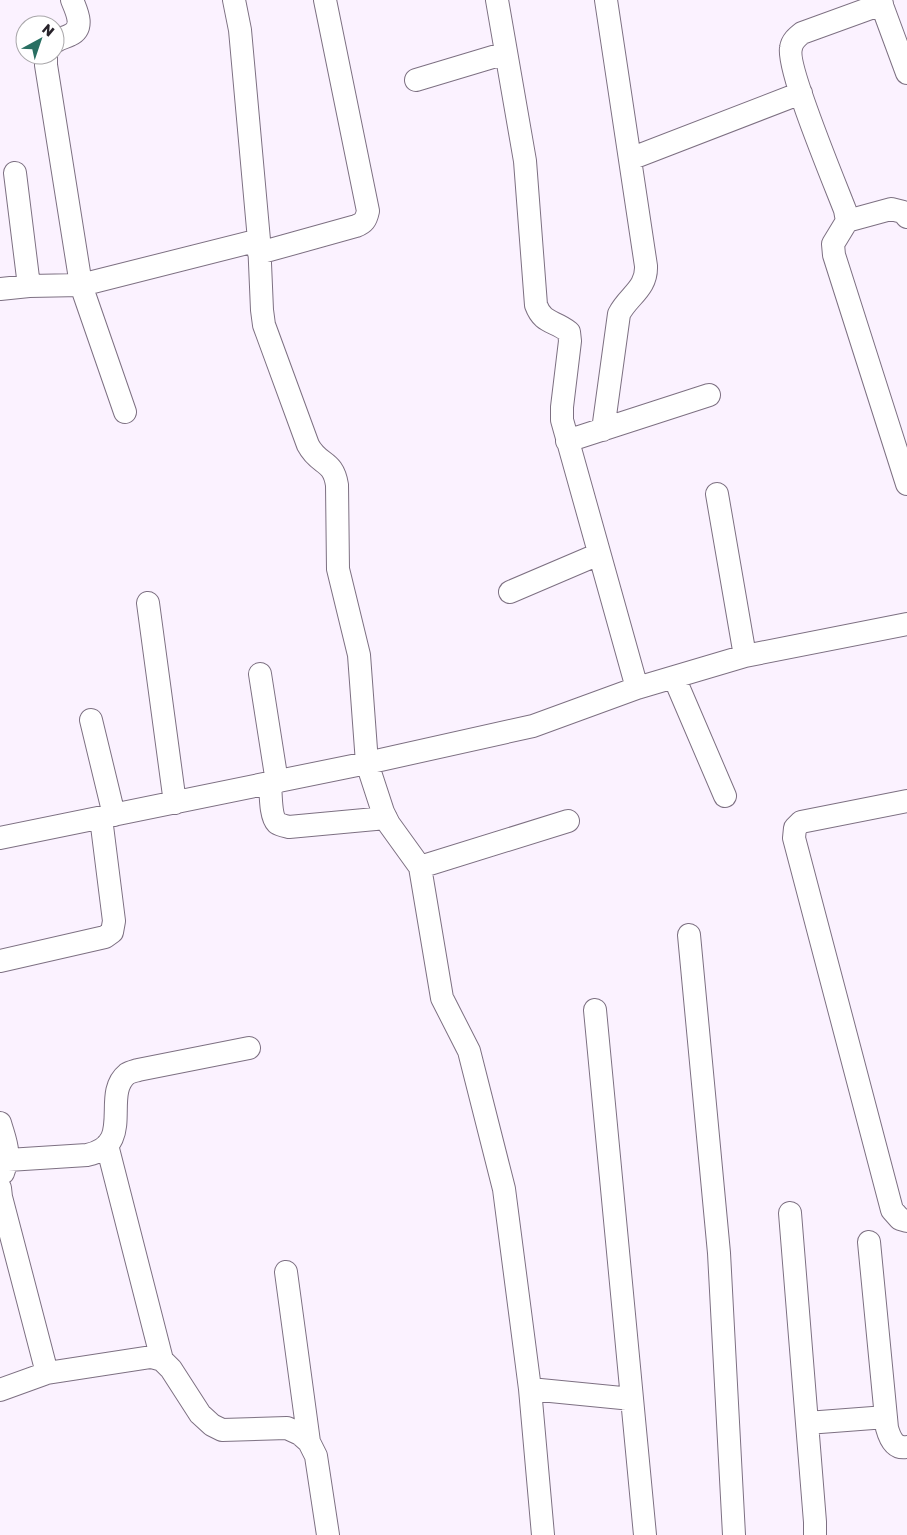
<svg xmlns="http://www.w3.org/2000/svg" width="907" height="1535" viewBox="0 0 907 1535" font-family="'Golos Text',sans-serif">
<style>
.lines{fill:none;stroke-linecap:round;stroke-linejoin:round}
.minor-casing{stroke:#7d7082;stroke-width:24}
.minor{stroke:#fff;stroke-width:22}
</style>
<rect width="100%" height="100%" fill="#fbf2ff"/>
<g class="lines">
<!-- minor casing -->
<g class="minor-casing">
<path id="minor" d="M234,0L240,30L259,240L262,310L264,325L308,445C319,466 333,459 337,485L338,569L359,655L367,763L383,812L389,824L420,867L442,998L469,1051L504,1189L530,1389L543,1535
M497,0L525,161L536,305C543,324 554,320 569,332L570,341L562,407V420L637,688
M880,0L907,73
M882,4L802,33C797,37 792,41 791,48C786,67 835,184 845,210L847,221L833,244L834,255L907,484
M55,42C60,38 64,38 70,35C85,28 77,12 72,0
M46,55V65L81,285L125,412
M416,80L506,53
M630,159L801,93
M15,173L29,286
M847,221L891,209L903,212L907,217
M259,253L356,226C364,223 366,220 368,211L325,0
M0,289L29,286L81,285L259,240
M603,430L619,314C628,296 647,289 646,266L606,0
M567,441L709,395
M717,494L745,656
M510,592L599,554
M148,603L175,803
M260,674L277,782
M674,677L725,796
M91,720L114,815
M270,783C271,793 270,816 277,823C280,825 285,826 289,827L386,818
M907,801L801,822L795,828L794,838L892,1210L900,1219L907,1221
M0,838L367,763L533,726L637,688L745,656L907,624
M420,867L568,821
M689,935L719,1253L734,1535
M0,961L105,937L112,932L114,921L101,818
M595,1010L645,1535
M0,1123C6,1144 11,1151 3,1173
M107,1145L162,1360
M8,1160L87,1155C136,1145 101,1095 127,1074C130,1072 135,1071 138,1070L249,1048
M0,1188L1,1197L47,1373
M790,1213L815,1522V1535
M869,1242L887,1428C890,1439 895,1449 907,1447
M286,1272L309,1442
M530,1389L632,1399
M0,1390L47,1373L151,1357L162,1360L171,1369L200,1414L212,1425L222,1430L287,1428L300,1434L309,1442L316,1456L328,1535
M807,1423L886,1417"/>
</g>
<!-- minor -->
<use href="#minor" class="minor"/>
</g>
<!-- north arrow -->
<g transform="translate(40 40) rotate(40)"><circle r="24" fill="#ffffff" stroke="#a9a7aa"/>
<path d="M0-4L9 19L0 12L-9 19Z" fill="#296f62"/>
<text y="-8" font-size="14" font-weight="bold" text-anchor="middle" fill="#27222a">N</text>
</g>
</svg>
